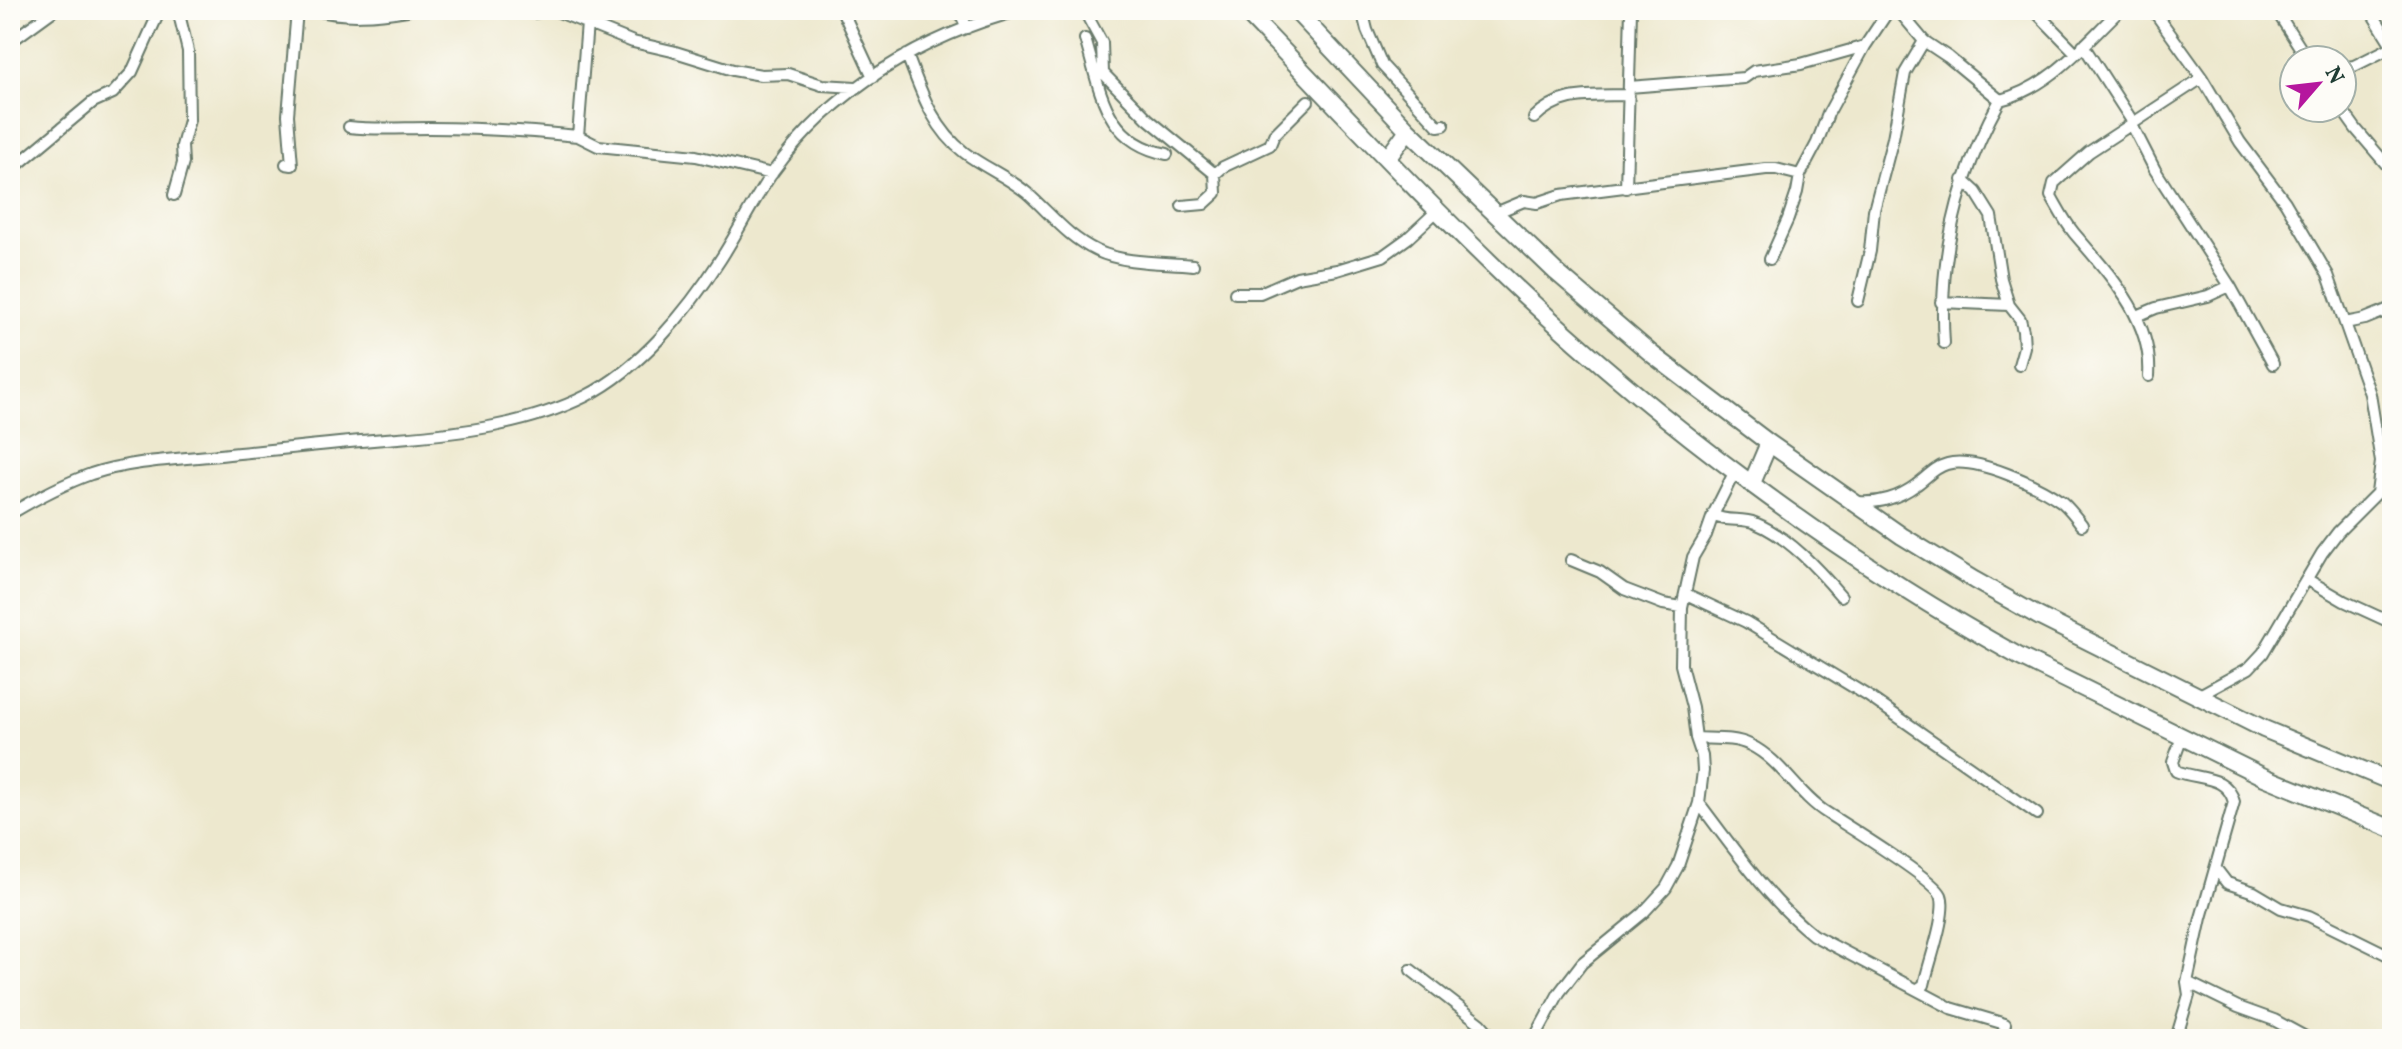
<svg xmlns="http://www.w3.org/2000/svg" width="2402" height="1049" viewBox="0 0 2402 1049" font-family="Vollkorn,serif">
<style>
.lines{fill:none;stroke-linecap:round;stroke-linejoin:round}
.minor-casing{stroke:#67796a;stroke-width:14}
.highway-casing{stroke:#67796a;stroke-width:20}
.minor{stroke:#fff;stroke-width:10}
.highway{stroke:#fff;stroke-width:16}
</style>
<rect width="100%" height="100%" fill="#fdfcf7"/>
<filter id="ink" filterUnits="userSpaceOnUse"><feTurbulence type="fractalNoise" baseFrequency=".0125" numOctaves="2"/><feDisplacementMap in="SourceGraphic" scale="16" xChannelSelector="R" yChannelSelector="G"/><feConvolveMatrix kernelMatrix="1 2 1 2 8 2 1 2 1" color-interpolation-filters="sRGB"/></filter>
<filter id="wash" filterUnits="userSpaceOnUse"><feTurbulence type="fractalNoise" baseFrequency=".006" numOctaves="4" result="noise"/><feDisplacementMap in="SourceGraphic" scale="32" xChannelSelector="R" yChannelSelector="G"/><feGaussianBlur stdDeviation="1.8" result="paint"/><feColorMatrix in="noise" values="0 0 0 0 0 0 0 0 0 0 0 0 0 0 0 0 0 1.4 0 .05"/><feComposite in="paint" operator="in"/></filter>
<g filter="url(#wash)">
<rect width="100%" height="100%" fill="#ede8ce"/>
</g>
<g filter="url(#ink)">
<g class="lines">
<!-- minor casing -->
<g class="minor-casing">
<path id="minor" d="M316,10C346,18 377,15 407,10
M512,10L533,13L550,10
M554,10L633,42L672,51L733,70L761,75L788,74L822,85L856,87
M842,10L873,77
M959,10L967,28
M1084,10L1102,43L1103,73L1148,119L1215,174L1216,193L1204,204L1182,206
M1362,10L1367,30L1382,65L1438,126L1444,125
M1898,10L1924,41L1948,57L2000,100
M2034,10L2076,53
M2153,10L2202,78L2240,142L2285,202L2328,275L2370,394L2381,462L2377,493L2338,532L2322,553L2263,653L2249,668L2198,696
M2276,10L2308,60
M2370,10L2392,45
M1085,39C1101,91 1104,142 1167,154
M10,42L54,10
M2083,45L2134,124
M907,55C921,91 933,129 965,153C985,168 1008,177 1027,193C1051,214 1066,236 1097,251C1125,264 1163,262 1193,265
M2342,68L2354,66L2392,47
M1629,87L1744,78L1754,71L1801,64L1865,46
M2341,108L2356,129L2392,171
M1534,118C1560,91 1593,96 1628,95
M2132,125L2155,170L2230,286L2273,364
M349,127C376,130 402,128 429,128C479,128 529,131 578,136L587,23
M578,136L598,146L696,156L772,174
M286,164L292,165L288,115L297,10
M10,171L93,102L113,93L132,72L160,10
M1215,174L1223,167L1270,145L1274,135L1308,101
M1963,180L1976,192L1991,216L2001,279L2009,305L2020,319L2023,331L2024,347L2019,365
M1626,188L1631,10
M174,195L183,163L182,146L189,120L188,51L178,10
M1493,214L1524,201L1537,203L1561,195L1766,169H1776L1800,175
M1770,259L1788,219L1797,192L1800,175L1817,143L1828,114L1865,46L1889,10
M1235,293H1260L1297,277L1337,270L1383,256L1408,238L1438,210
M1858,301L1870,251L1874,210L1893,138L1905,73L1924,41
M1941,302L2009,305
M2137,316L2156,308L2208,296L2230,286
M2345,323L2365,319L2392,308
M1944,343C1938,257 1958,176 2000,100C2051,87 2084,44 2120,10
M2149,376C2153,319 2108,273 2074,233C2065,222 2058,208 2051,196L2054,183L2089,152L2202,78
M1858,502C1879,504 1900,497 1916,485C1926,478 1935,467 1947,464C1976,456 2038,485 2062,502C2070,509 2076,517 2082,525
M10,514C35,499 63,484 91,474C134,460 184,459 229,454C285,449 341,442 398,438C461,433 528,425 586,396C640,369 688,310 720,260C739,231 753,200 773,172C832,90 924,35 1022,10
M1713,515C1726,523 1742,517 1755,523C1789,537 1818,569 1841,596
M1571,560L1600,572L1624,589L1663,604L1682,607
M2308,580L2344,601L2392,623
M1686,594L1746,622L1868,696L2037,814
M1696,738C1712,739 1735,737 1750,745C1781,760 1798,795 1827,813C1847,826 1934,879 1941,895C1948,912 1928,965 1924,985L1918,989
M1699,803C1733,848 1769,900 1813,935L1951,1008L2005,1024L2002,1039
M2217,870L2227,883L2254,892L2281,908L2309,916L2392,957
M1411,970L1481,1024L1494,1039
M2187,982L2238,1007L2274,1020L2309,1039
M1534,1039L1559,993L1582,963L1643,913L1666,888L1678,866L1699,803L1703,771L1702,756L1696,738L1692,707L1681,665L1682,607L1693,557L1706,535L1713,515L1735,471
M2176,1039L2189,995L2187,982L2201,918L2234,802C2227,774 2198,780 2176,771L2173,762L2182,737"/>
</g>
<!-- highway casing -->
<g class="highway-casing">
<path id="highway" d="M1244,10C1331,100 1416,192 1506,278C1657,422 1837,556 2020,657L2262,776L2392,829
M1295,10L1408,130L1556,272L1653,355L1769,443L1902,536L1974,580L2040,617L2264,729L2392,782
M1387,159L1408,130
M1752,483L1769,443"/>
</g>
<!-- minor -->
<use href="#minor" class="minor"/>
<!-- highway -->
<use href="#highway" class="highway"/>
</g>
</g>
<!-- margin -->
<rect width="2402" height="1049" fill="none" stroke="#fdfcf7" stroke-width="40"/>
<!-- north arrow -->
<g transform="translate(2318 84) rotate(62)"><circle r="38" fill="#fdfcf7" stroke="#a4b0a9" stroke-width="2"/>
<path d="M0-6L14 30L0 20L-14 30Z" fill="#b5179e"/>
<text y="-12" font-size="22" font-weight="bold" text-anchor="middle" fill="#1f3d34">N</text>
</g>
</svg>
